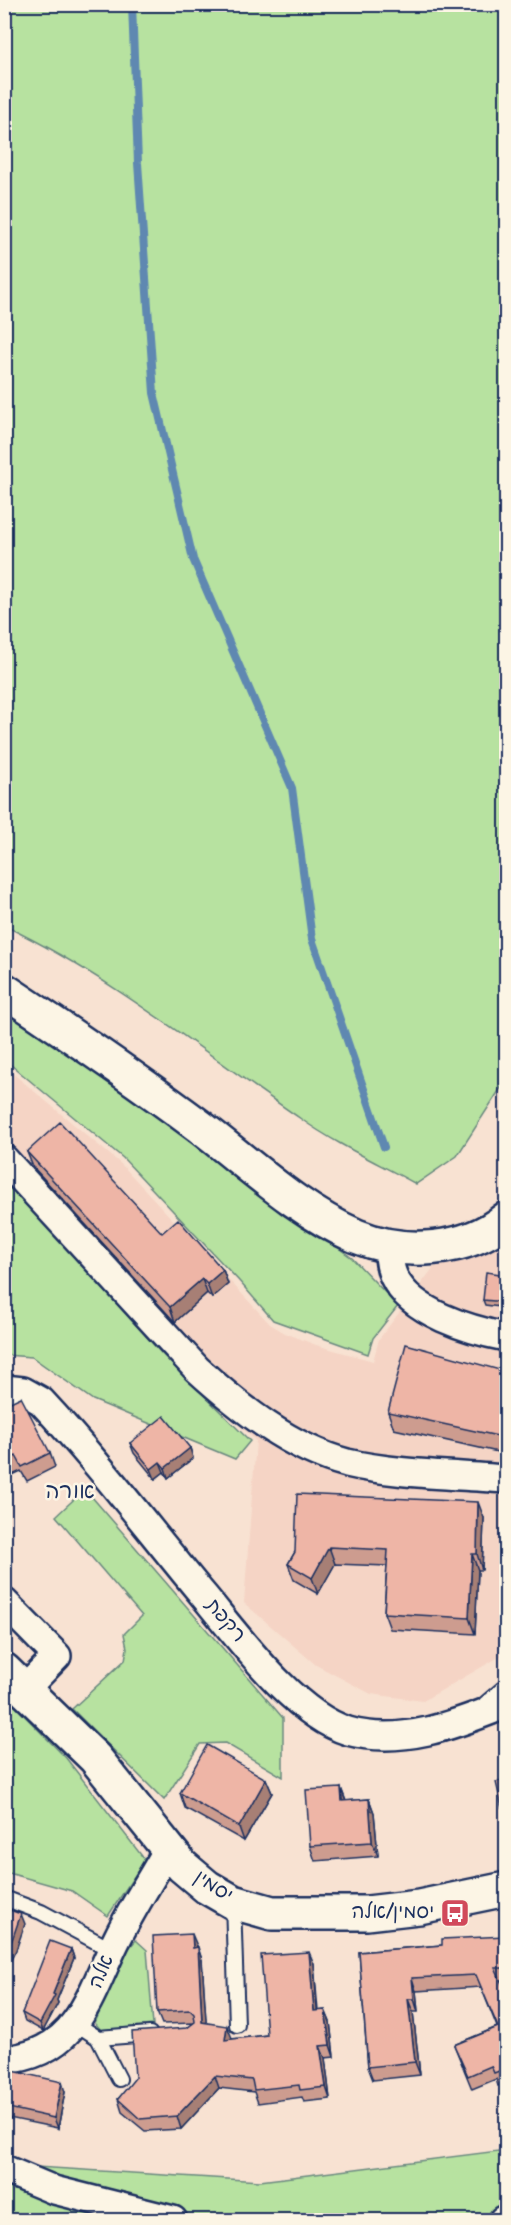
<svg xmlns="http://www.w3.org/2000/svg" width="511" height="2225" viewBox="0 0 511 2225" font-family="Kalam,'Playpen Sans Hebrew',sans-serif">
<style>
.built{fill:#f5d4c5}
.green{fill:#b7e2a0;stroke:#69887f;stroke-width:1.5}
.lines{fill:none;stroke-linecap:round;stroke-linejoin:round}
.stream{stroke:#5e88b1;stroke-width:8}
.service-casing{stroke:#1b2f5e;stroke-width:18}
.minor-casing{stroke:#1b2f5e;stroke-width:32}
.tertiary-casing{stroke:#1b2f5e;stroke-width:38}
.secondary-casing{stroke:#1b2f5e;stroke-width:38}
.service{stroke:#fcf5e5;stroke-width:14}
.minor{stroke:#fcf5e5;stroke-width:27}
.tertiary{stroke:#fcf5e5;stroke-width:33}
.secondary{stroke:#fcf5e5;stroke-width:33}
.wall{fill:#cd9c8f;stroke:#1b2f5e;stroke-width:1.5}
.shaded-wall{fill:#a77f74;stroke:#1b2f5e;stroke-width:1.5}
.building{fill:#eeb5a6;stroke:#1b2f5e;stroke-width:1.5}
.labels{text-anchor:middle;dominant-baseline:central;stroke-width:5;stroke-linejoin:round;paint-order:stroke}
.street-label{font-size:20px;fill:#1b2f5e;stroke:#fcf5e5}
.poi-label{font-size:20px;fill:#1b2f5e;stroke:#fcf5e5;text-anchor:end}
.quarter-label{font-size:22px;fill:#1b2f5e;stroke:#fcf5e5}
</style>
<rect width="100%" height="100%" fill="#f8e2d2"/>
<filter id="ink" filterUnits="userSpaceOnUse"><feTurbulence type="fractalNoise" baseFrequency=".0167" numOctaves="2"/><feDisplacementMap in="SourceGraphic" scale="12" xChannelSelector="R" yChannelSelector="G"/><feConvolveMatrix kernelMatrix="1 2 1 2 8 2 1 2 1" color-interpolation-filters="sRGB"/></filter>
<g filter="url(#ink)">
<!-- built -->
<path class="built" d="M4,1066L121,1164L270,1324L285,1333L316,1345L373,1361L379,1339L434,1267L468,1258L499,1241L506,1234V1653L423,1701L371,1694L316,1665L244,1603L256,1441L162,1350L5,1174Z"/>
<!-- green -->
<path class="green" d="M4,5H506V1080L457,1156L416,1184C378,1163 336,1144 301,1119C203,1052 112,977 5,926Z
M4,1005L57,1040L352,1258L398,1306L373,1338L368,1354L273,1320L239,1281L123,1158L5,1060Z
M4,1179L162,1354L250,1441L235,1459L93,1400L32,1357L5,1355Z
M85,1489L283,1718V1777L225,1743L200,1744L164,1800L72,1709L125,1660L127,1648L124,1634L142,1616L56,1516Z
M4,1695L66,1758L145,1860L108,1916L72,1891L5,1872Z
M136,1940L147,1950L153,2025L101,2030L95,2023L122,1956Z
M506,2150V2220H5V2165L260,2181Z"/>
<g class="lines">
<!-- stream -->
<path class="stream" d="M132,4L138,163L154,393L193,559L292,788L312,939L384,1147"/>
<!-- service casing -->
<g class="service-casing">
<path id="service" d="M485,1704L506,1686
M4,1898L41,1912L112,1950
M233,1902L237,2025
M75,2023L98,2038L119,2079
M98,2038L150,2034"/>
</g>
<!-- minor casing -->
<g class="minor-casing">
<path id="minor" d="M4,1159L197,1369C240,1408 290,1448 347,1463C393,1474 458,1475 506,1479
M388,1244C389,1255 389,1267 394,1277C411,1313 470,1330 506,1337
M4,1389L23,1391L41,1401C99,1463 150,1531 204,1596C239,1638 295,1715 348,1731C400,1746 454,1725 502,1706
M4,1602L57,1656L25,1689
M4,2060C80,2053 89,1994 118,1937C133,1907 152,1878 168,1849
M4,2169L54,2190L173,2220
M503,2220H506"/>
</g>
<!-- tertiary casing -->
<g class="tertiary-casing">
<path id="tertiary" d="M4,1670L95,1758L182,1866L207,1887L233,1902L272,1913H367L419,1907L506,1889"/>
</g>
<!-- secondary casing -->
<g class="secondary-casing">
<path id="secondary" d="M4,990C70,1034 136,1079 199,1126C248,1163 298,1211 356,1236C404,1256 466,1252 506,1219"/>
</g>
<!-- service -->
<use href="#service" class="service"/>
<!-- minor -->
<use href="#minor" class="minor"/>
<!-- tertiary -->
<use href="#tertiary" class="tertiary"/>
<!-- secondary -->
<use href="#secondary" class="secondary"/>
</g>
<!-- wall -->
<path class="wall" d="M27,1152L223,1270L228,1284L212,1298L207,1293L175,1322L33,1167Z
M507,1275V1308L485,1305L483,1300Z
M507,1372V1454L394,1429L388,1412Z
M4,1405L50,1453L55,1467L27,1481L21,1471L6,1478L4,1476Z
M130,1443L190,1448L193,1458L168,1478L164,1472L155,1479L134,1453Z
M484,1518L482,1570H478L475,1634L390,1629L384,1613L387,1566L335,1564L318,1594L294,1580L288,1564L295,1552Z
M266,1779L272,1793L244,1841L185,1808L180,1793Z
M507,1779V1818H506L502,1808Z
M341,1788L346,1801L369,1799L374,1813L378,1856L315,1861L310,1846Z
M506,1936L507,1938V1980H501L507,1995V2082L498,2086L496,2079L472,2089L454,2045L497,2027L481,1987L416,1991L418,2012H413L420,2075L373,2080L368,2067L359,1952L442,1945Z
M197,1946L202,1960L206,2023L232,2038L231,2039L267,2035L314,1964L318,2011L325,2010L330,2022L334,2057L325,2058L330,2099L304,2102L302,2097L258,2103L254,2092L219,2088L181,2129L145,2131L122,2112L118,2099L187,2028L194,2023L162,2024L157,2012Z
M71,1949L74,1958L57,2000L58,2003L43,2031L25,2021L22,2013Z
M4,2069L65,2092L58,2128L4,2117Z"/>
<!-- shaded-wall -->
<path class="shaded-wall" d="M223,1270L228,1284L212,1298L207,1284Z
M202,1279L207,1293L175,1322L170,1307Z
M190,1448L193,1458L168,1478L165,1468Z
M160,1462L164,1472L155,1479L151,1469Z
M478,1502L484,1518L482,1570L477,1554Z
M329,1547L335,1564L318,1594L312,1578Z
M472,1554L478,1570L475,1634L469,1618Z
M266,1779L272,1793L244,1841L239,1827Z
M341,1788L346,1802L342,1801Z
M369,1799L374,1813L378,1856L372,1842Z
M21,1914L25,1924L16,1950L4,1973V1955Z
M192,1934L197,1946L198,1960L193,1948Z
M198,1947L202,1960L207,2035L202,2022Z
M71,1949L74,1958L57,2000L58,2003L43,2031L40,2023L53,1994Z
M309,1952L314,1964L318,2024L314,2011Z
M412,1978L416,1991L418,2012L414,1999Z
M408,1999L413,2012L420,2075L415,2062Z
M325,2010L330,2022L334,2057L330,2045Z
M227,2026L232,2038L230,2053L225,2040Z
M320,2046L325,2058L330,2099L326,2087Z
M215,2076L219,2088L181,2129L177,2116Z
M62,2082L65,2092L58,2128L54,2118Z"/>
<!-- building -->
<path class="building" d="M60,1122L162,1233L178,1219L223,1270L207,1284L202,1279L170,1307L27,1152Z
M486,1272L507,1275L506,1302L483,1300Z
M406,1344L507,1372V1438L388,1412Z
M21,1397L50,1453L22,1467L16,1456L4,1462V1405Z
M164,1416L190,1448L165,1468L160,1462L151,1469L130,1443Z
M297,1494L478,1502L477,1554H472L469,1618L384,1613L388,1550L329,1547L312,1578L288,1564L295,1552Z
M207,1745L266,1779L239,1827L180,1793Z
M507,1779V1807L502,1808L496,1782Z
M341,1788L342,1801L369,1799L372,1842L310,1846L306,1790Z
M4,1908L21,1914L12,1940L4,1955Z
M192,1934L193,1948L198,1947L202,2022L227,2026L225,2040L267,2035L261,1955L309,1952L314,2011L325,2010L330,2045L320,2046L326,2087L300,2090L299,2085L254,2090L252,2080L215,2076L177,2116L140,2119L118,2099L135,2078L132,2032L187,2028L195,2022L194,2014L190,2010L157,2012L153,1936Z
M506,1936L507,1968H495L507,1995V2068L494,2073L491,2066L468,2076L454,2045L498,2027L476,1975L412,1978L414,1999H408L415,2062L368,2067L359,1952L442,1945V1939Z
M50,1941L71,1949L53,1994L55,1995L40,2023L22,2013Z
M4,2069L62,2082L54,2118L4,2107Z"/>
</g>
<!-- icons -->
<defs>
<g id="bus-square" transform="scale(1.5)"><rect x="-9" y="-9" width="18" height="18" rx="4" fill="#d1495b" stroke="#fcf5e5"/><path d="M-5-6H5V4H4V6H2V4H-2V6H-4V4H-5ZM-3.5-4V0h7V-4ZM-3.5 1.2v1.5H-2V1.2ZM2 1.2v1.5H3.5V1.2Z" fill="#fff"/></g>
</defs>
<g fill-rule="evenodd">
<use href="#bus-square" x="455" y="1913"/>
</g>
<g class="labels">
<!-- street labels -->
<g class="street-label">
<text transform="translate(225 1621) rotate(50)">רקפת</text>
<text transform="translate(213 1887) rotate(33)">יסמין</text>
<text transform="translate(102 1972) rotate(-67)">אלה</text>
</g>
<!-- poi labels -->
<g class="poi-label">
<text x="434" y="1913">יסמין/אלה</text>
</g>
<!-- quarter labels -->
<g class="quarter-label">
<text x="70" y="1492">אורה</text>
</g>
</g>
<!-- margin -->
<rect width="511" height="2225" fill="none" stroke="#fcf5e5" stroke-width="24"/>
<rect x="12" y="12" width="487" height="2201" fill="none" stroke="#1b2f5e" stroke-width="2" filter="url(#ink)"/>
</svg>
